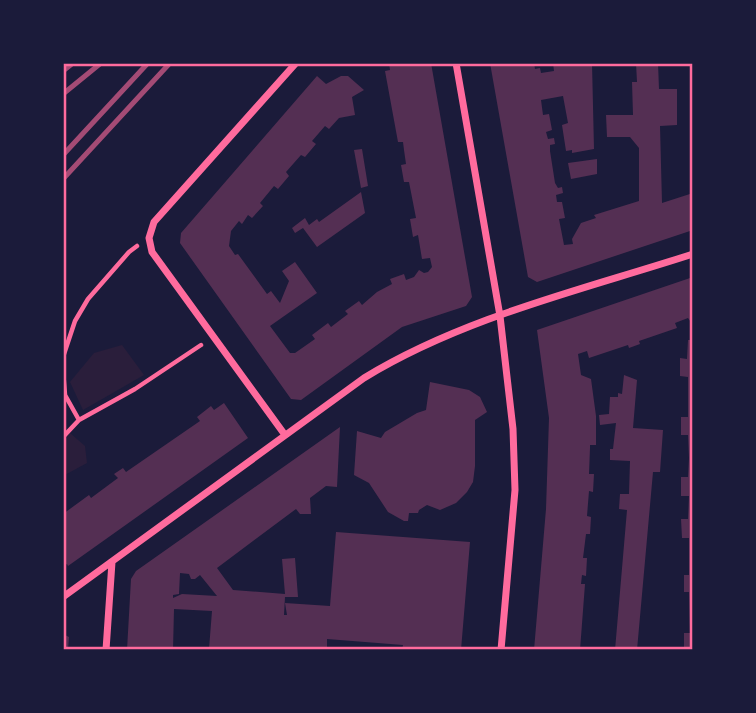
<svg xmlns="http://www.w3.org/2000/svg" width="756" height="713" viewBox="0 0 756 713" font-family="Arial,sans-serif">
<style>
.green{fill:#2a1e3b}
.building{fill:#542f53;fill-rule:evenodd}
.lines{fill:none;stroke-linecap:round;stroke-linejoin:round}
.path{stroke:#ff6b9d;stroke-width:4.5}
.minor{stroke:#ff6b9d;stroke-width:7}
.rail{stroke:#a44b75;stroke-width:5}
.neatline{fill:none;stroke:#ff6b9d;stroke-width:2.5}
</style>
<rect width="100%" height="100%" fill="#1b1b3a"/>
<!-- green -->
<path class="green" d="M122,345L144,375L83,410L70,382L94,353Z
M63,427L85,446L87,463L63,476Z"/>
<!-- building -->
<path class="building" d="M389,63H431L472,297L466,306L402,327L301,400L291,399L180,243L181,233L317,76L326,84L341,76H348L364,90L352,97L355,115L339,118L329,129L325,126L312,141L316,144L305,157L301,155L286,172L289,176L278,189L274,186L260,203L263,206L252,218L248,215L242,224L239,221L231,231L229,246L235,255L238,254L267,294L271,291L280,303L289,281L282,271L295,262L317,293L270,326L290,353H295L315,339L312,335L328,323L331,327L348,314L345,311L359,301L362,305L377,292L392,284L390,279L404,274L406,280L414,277L419,270L424,273L428,272L432,267L430,258L422,259L418,235L413,237L410,219L416,218L409,182H404L401,165L406,164L404,150L403,142H398L385,71L390,70Z
M490,63H534L535,69L540,68L541,73L554,71L553,63H592L594,149L572,153V150L566,151L562,125L568,123L563,96L541,100L543,115L549,114L552,130L546,132L548,139L554,138L555,144L550,145V151L555,183L558,188L562,187L563,193L556,195L557,202H562L565,218L559,219L564,245L573,244L572,239L581,223L596,218L594,215L639,201V148L630,137H607L606,115H633L632,82H637L636,63H658L659,89H677V125L660,126L662,203L693,193V230L537,282L528,277Z
M362,149L368,186L361,188L354,150Z
M597,159V174L571,179L568,163Z
M361,192L365,213L317,247L303,228L295,233L292,228L305,218L309,225L317,219L319,222Z
M693,277V325L688,318L675,323L677,328L639,341L640,344L629,348L628,345L589,358L587,351L578,354L581,375L591,379L596,416V445H590V448L589,474H594L593,492L589,491L587,516L591,517L590,534H586L583,558H587L586,576L582,575L581,584H585L580,650H534L546,509L549,418L537,330Z
M688,340H693V650H684V633H690L689,592H684V575H689V538H682L681,519H688L689,496H681V477H688L689,458L688,435H681V417H688V377L680,376V358L687,359Z
M624,375L637,380L633,428L663,430L660,472H653L637,650H615L627,510L619,509L620,494H629L630,461L610,460V449H613L616,423L600,425L599,415L609,414L610,397H618V393L622,394Z
M430,382L469,390L480,397L487,412L475,420V466L473,482L467,492L456,503L440,510L427,505L419,510L418,513H409L408,521H404L388,512L369,483L354,475L357,431L381,438L385,432L417,413L426,410Z
M224,403L248,438L68,566L67,564L63,566V514L89,495L91,498L118,478L114,474L123,468L126,472L200,421L197,417L211,406L214,410Z
M340,427L337,487L326,486L310,498L311,514H300L296,509L217,568L233,590L285,594L282,559L295,558L298,597H285L284,615H287L285,603L330,606L336,532L470,542L461,650H402L403,645L327,639V650L209,649L212,611L174,609L173,650H127L131,579L136,571ZM180,573L189,574L191,579H195L200,575L217,596L182,594L173,598V595L179,594Z
M63,634L69,637L68,650H63Z"/>
<g class="lines">
<!-- path -->
<path class="path" d="M63,357L75,321L88,299L129,252L137,246
M63,370L65,395L79,420L63,437
M79,420L135,389L201,345"/>
<!-- minor -->
<path class="minor" d="M456,63L500,316L513,429L515,490L501,650
M285,435L152,252L149,238L154,222L296,63
M63,597L364,378C464,317 582,290 693,254
M106,650L112,562"/>
<!-- rail -->
<path class="rail" d="M63,71L73,63
M63,94L101,63
M63,155L148,63
M63,179L170,63"/>
</g>
<!-- border -->
<rect width="756" height="713" fill="none" stroke="#1b1b3a" stroke-width="130"/>
<rect x="65" y="65" width="626" height="583" class="neatline"/>
</svg>
